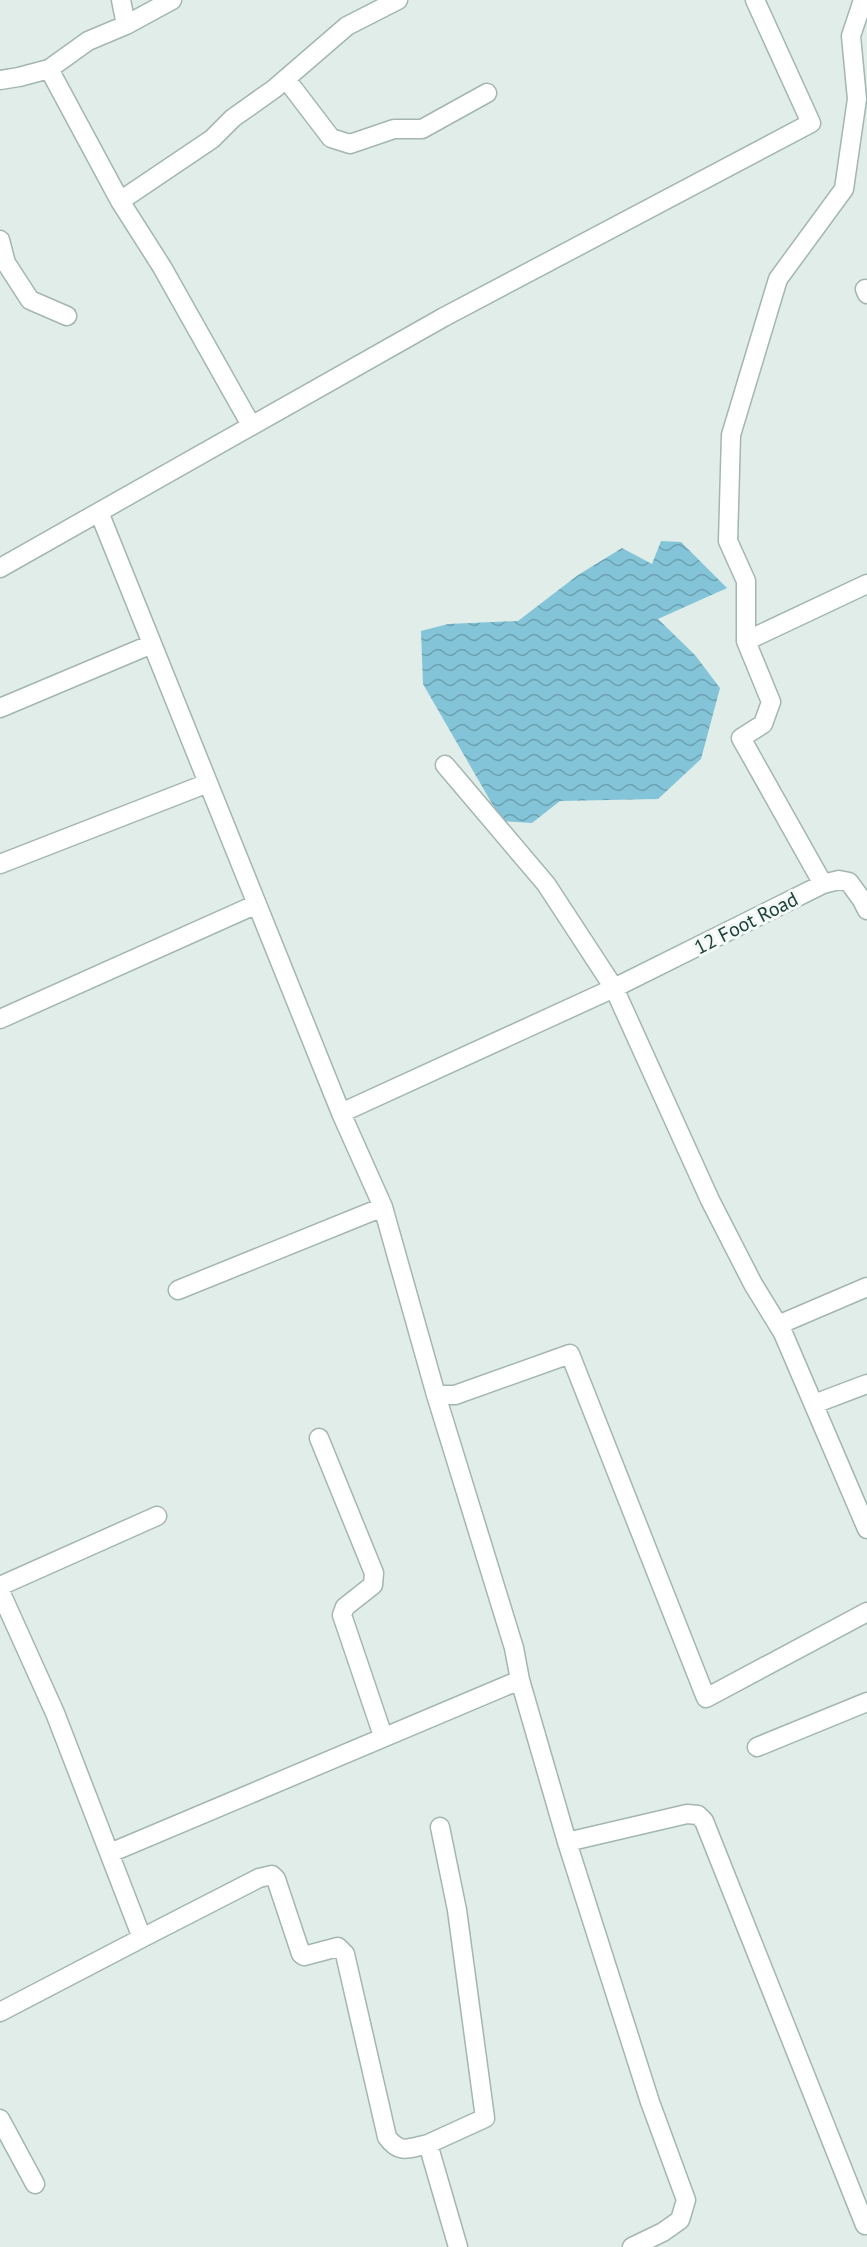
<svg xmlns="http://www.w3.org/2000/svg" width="867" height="2247" viewBox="0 0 867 2247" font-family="'PT Sans',sans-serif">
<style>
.water{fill:url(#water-waves)}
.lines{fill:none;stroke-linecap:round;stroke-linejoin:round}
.minor-casing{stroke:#a3b6b1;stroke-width:21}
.minor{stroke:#fff;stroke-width:18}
.labels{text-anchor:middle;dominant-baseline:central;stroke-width:6;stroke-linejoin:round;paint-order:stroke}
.street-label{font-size:20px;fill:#1f403a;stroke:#f2f9f6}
</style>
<defs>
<pattern id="water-waves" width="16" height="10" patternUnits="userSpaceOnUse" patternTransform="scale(1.5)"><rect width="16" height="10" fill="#83c4d8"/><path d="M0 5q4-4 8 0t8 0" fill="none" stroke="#6ba1b0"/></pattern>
</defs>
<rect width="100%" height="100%" fill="#e1ede9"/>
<!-- water -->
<path class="water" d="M661,541L681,542L727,588L658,619L695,655L720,688L701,759L658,799L560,801L532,823L502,821L423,684L421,631L448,624L518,621L578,575L622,548L652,564Z"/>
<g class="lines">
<!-- minor casing -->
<g class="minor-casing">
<path id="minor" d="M121,0L126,25
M49,69L120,201L162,267L251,425
M286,79L331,138L350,144L394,129H422L487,93
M0,80L19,77L49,69L88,41L126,25L172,0
M120,201L212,139L233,118L274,89L347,26L398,0
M0,240L6,263L30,300L67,316
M865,289L867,294
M99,512L341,1113L383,1207L436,1395L514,1648L520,1680L567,1842L650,2102L686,2200L680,2220L663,2232L632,2247
M0,568L444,317L811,123L755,0
M746,641V581L728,541L731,435L778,279L844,189L857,99L851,36L863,0
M0,708L152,644
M445,765L546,884L614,988L710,1200L753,1284L783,1333L867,1529
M0,864L208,783
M823,884L741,738L763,724L771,702L746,641L867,584
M0,1019L257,904
M341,1113L614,988L823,884L839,880L849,882L862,900L867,910
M178,1290L383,1207
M778,1325L867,1287
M436,1395H455L570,1354L706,1698L867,1612
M814,1404L867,1384
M319,1438L374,1573L373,1585L345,1607L342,1615L383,1736
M0,1586L157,1516
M0,1591L55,1713L142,1938L0,2012
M757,1747L867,1702
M567,1842L687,1814L698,1815L704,1821L865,2225L867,2224
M110,1853L520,1680
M142,1938L259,1878L272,1875L276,1879L301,1954L304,1956L338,1947L345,1954L387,2137C400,2155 409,2148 428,2144L458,2247
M0,2119L35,2184
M428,2144L485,2118L457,1910L440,1827"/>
</g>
<!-- minor -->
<use href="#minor" class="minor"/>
</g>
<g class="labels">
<!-- street labels -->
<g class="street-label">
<text transform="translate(746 923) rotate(-27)">12 Foot Road</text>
</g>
</g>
</svg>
